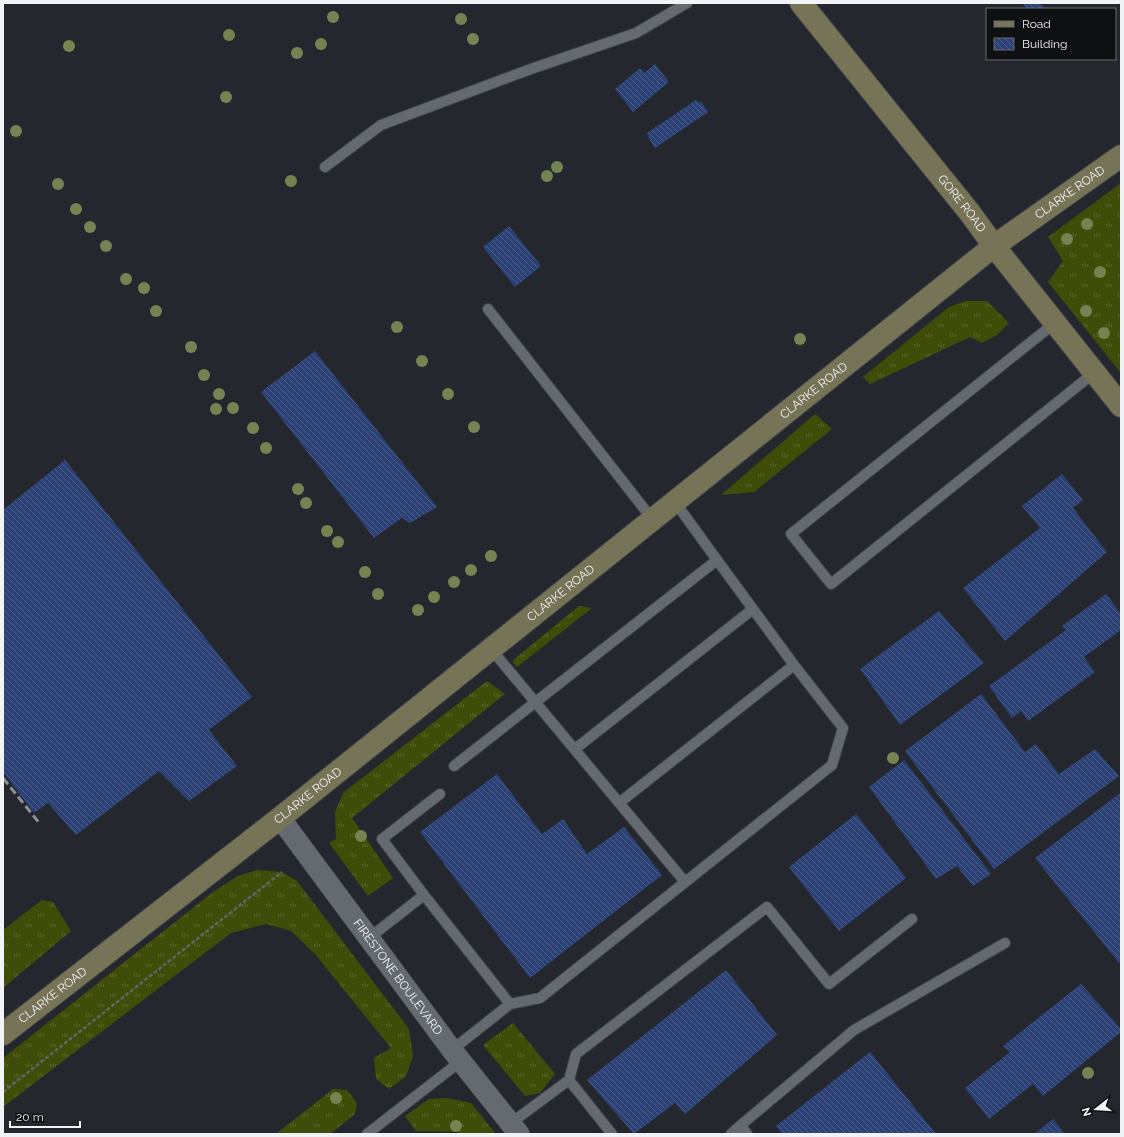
<svg xmlns="http://www.w3.org/2000/svg" width="1124" height="1137" viewBox="0 0 1124 1137" font-family="Raleway,sans-serif">
<style>
.grass{fill:url(#grass-tufts)}
.building{fill:url(#building-back-hatch)}
.lines{fill:none;stroke-linecap:round;stroke-linejoin:round}
.lane-casing{stroke:#3f4247;stroke-width:12}
.street-casing{stroke:#3f4247;stroke-width:22}
.secondary-casing{stroke:#3f4247;stroke-width:24}
.path{stroke:#62646a;stroke-width:2.5;stroke-dasharray:4 2;stroke-linecap:butt}
.lane{stroke:#656970;stroke-width:10}
.street{stroke:#656970;stroke-width:21}
.secondary{stroke:#777356;stroke-width:22}
.rail{stroke:#8c8f94;stroke-width:3;stroke-dasharray:8 4;stroke-linecap:butt}
.tree{fill:#758352}
.labels{text-anchor:middle;dominant-baseline:central;stroke-width:3;stroke-linejoin:round;paint-order:stroke}
.street-label{font-size:12px;fill:#f1f3f7;stroke:#0e1012}
</style>
<defs>
<pattern id="grass-tufts" width="24" height="20" patternUnits="userSpaceOnUse"><rect width="24" height="20" fill="#3f4d08"/><path d="M3 7l-1-3M5 7V3M7 7l1-3M15 17l-1-3M17 17v-4M19 17l1-3" fill="none" stroke="#5b672d"/></pattern>
<pattern id="building-back-hatch" width="6" height="6" patternUnits="userSpaceOnUse"><rect width="6" height="6" fill="#2c4276"/><path d="M-1 5l2 2M0 0l6 6M5-1l2 2" fill="none" stroke="#4b5e8a"/></pattern>
</defs>
<rect width="100%" height="100%" fill="#24272d"/>
<!-- grass -->
<path class="grass" d="M1121,183V373L1048,282L1063,261L1048,237Z
M966,301H987L1009,323L997,335L982,343L970,337L870,384L863,377L949,307Z
M815,414L832,429L754,492L721,495Z
M579,606L592,608L517,667L512,661Z
M487,681L505,694L352,818L393,878L368,896L329,843L336,839L335,812L343,793Z
M257,870L282,872L297,881L409,1029L413,1056L406,1076L389,1089L376,1079L374,1058L391,1048L315,954L291,931L266,924L231,933L3,1107V1058L213,892L238,876Z
M42,900L53,902L71,931L3,988V930Z
M513,1023L555,1074L540,1093L525,1096L483,1045Z
M333,1089L347,1090L357,1103L355,1114L330,1134H276Z
M447,1098L471,1103L496,1134H460L458,1132L416,1131L405,1116L429,1099Z"/>
<!-- building -->
<path class="building" d="M1022,3H1040L1045,9H1028Z
M655,64L669,82L633,112L615,89L640,68L644,73Z
M696,100L699,103L701,101L708,112L655,148L648,137L647,133Z
M509,226L541,266L515,287L483,247Z
M315,351L437,507L410,523L402,518L374,538L261,392Z
M65,460L252,697L209,730L237,766L189,801L159,771L76,835L48,803L34,813L3,772V510Z
M1062,474L1083,500L1073,508L1107,552L1005,641L963,588L1040,528L1022,506Z
M1106,594L1121,614V630L1084,657L1095,672L1028,721L1021,711L1012,718L989,686L1066,630L1062,626Z
M939,611L984,663L900,725L860,669Z
M981,694L1025,752L1036,744L1059,774L1095,749L1119,776L994,869L905,751Z
M904,760L991,874L973,886L957,866L936,879L869,787Z
M497,774L542,834L563,819L587,854L624,827L662,875L530,978L420,832Z
M1120,793L1121,795V961L1119,963L1035,858Z
M856,814L906,878L839,931L789,867Z
M726,970L777,1035L685,1114L675,1103L634,1134L587,1080Z
M1081,984L1121,1029V1032L1043,1096L1033,1084L989,1119L965,1088L1010,1052L1003,1046Z
M870,1052L936,1134H782L776,1126Z
M1053,1119L1065,1134H1034Z"/>
<g class="lines">
<!-- lane casing -->
<g class="lane-casing">
<path id="lane" d="M325,167L381,125L528,70L636,33L687,3
M488,309L653,520
M1056,322L791,534L831,584L1095,372
M675,502L717,560
M491,649L685,882
M575,749L753,609
M454,766L717,560L794,665L843,728L832,765L540,998L510,1004
M619,803L794,665
M424,895L382,839L440,794
M369,938L424,895L510,1004L452,1050
M569,1080L576,1054L767,907L829,984L912,919
M511,1123L569,1080L612,1134
M741,1125L854,1030L1005,943
M367,1134L461,1061
M731,1134L741,1125L747,1134"/>
</g>
<!-- street casing -->
<g class="street-casing">
<g id="street">
<path id="s1" d="M280,818L452,1050L519,1134"/>
</g>
</g>
<!-- secondary casing -->
<g class="secondary-casing">
<g id="secondary">
<path id="s2" d="M801,3L970,213L994,246L1121,406"/>
<path id="s3" d="M3,1034L280,818L994,246L1121,156"/>
</g>
</g>
<!-- path -->
<path class="path" d="M3,1092L282,872"/>
<!-- lane -->
<use href="#lane" class="lane"/>
<!-- street -->
<use href="#street" class="street"/>
<!-- secondary -->
<use href="#secondary" class="secondary"/>
<!-- rail -->
<path class="rail" d="M3,778L40,824"/>
</g>
<!-- trees -->
<g class="tree">
<circle cx="333" cy="17" r="6"/>
<circle cx="461" cy="19" r="6"/>
<circle cx="229" cy="35" r="6"/>
<circle cx="473" cy="39" r="6"/>
<circle cx="321" cy="44" r="6"/>
<circle cx="69" cy="46" r="6"/>
<circle cx="297" cy="53" r="6"/>
<circle cx="226" cy="97" r="6"/>
<circle cx="16" cy="131" r="6"/>
<circle cx="557" cy="167" r="6"/>
<circle cx="547" cy="176" r="6"/>
<circle cx="291" cy="181" r="6"/>
<circle cx="58" cy="184" r="6"/>
<circle cx="76" cy="209" r="6"/>
<circle cx="1087" cy="224" r="6"/>
<circle cx="90" cy="227" r="6"/>
<circle cx="1067" cy="239" r="6"/>
<circle cx="106" cy="246" r="6"/>
<circle cx="1100" cy="272" r="6"/>
<circle cx="126" cy="279" r="6"/>
<circle cx="144" cy="288" r="6"/>
<circle cx="156" cy="311" r="6"/>
<circle cx="1086" cy="311" r="6"/>
<circle cx="397" cy="327" r="6"/>
<circle cx="1104" cy="333" r="6"/>
<circle cx="800" cy="339" r="6"/>
<circle cx="191" cy="347" r="6"/>
<circle cx="422" cy="361" r="6"/>
<circle cx="204" cy="375" r="6"/>
<circle cx="219" cy="394" r="6"/>
<circle cx="448" cy="394" r="6"/>
<circle cx="233" cy="408" r="6"/>
<circle cx="216" cy="409" r="6"/>
<circle cx="474" cy="427" r="6"/>
<circle cx="253" cy="428" r="6"/>
<circle cx="266" cy="448" r="6"/>
<circle cx="298" cy="489" r="6"/>
<circle cx="306" cy="503" r="6"/>
<circle cx="327" cy="531" r="6"/>
<circle cx="338" cy="542" r="6"/>
<circle cx="491" cy="556" r="6"/>
<circle cx="471" cy="570" r="6"/>
<circle cx="365" cy="572" r="6"/>
<circle cx="454" cy="582" r="6"/>
<circle cx="378" cy="594" r="6"/>
<circle cx="434" cy="597" r="6"/>
<circle cx="418" cy="610" r="6"/>
<circle cx="893" cy="758" r="6"/>
<circle cx="361" cy="836" r="6"/>
<circle cx="1088" cy="1073" r="6"/>
<circle cx="336" cy="1098" r="6"/>
<circle cx="456" cy="1126" r="6"/>
</g>
<g class="labels">
<!-- street labels -->
<g class="street-label">
<text stroke="none"><textPath href="#s3" startOffset="1359">CLARKE ROAD</textPath></text>
<text stroke="none"><textPath href="#s2" startOffset="257">GORE ROAD</textPath></text>
<text stroke="none"><textPath href="#s3" startOffset="1035">CLARKE ROAD</textPath></text>
<text stroke="none"><textPath href="#s3" startOffset="711">CLARKE ROAD</textPath></text>
<text stroke="none"><textPath href="#s3" startOffset="387">CLARKE ROAD</textPath></text>
<text stroke="none"><textPath href="#s1" startOffset="198">FIRESTONE BOULEVARD</textPath></text>
<text stroke="none"><textPath href="#s3" startOffset="63">CLARKE ROAD</textPath></text>
</g>
</g>
<!-- border -->
<rect width="1124" height="1137" fill="none" stroke="#f1f3f7" stroke-width="8"/>
<!-- legend -->
<rect x="986" y="8" width="130" height="52" fill="#0e1012" stroke="#696b6e"/>
<rect x="994" y="21" width="20" height="6" fill="#777356" stroke="#696b6e"/>
<text x="1022" y="28" font-size="12" fill="#f1f3f7">Road</text>
<rect x="994" y="38" width="20" height="12" fill="url(#building-back-hatch)" stroke="#696b6e"/>
<text x="1022" y="48" font-size="12" fill="#f1f3f7">Building</text>
<!-- north arrow -->
<g transform="translate(1096 1109) rotate(253)" stroke="#0e1012" stroke-width="3" paint-order="stroke">
<path d="M0-3L7 15L0 10L-7 15Z" fill="#f1f3f7"/>
<text y="-6" font-size="11" font-weight="bold" text-anchor="middle" fill="#f1f3f7">N</text>
</g>
<!-- scale -->
<path d="M10 1121v6h70v-6" fill="none" stroke="#f1f3f7" stroke-width="2"/>
<text x="16" y="1121" font-size="12" fill="#f1f3f7" stroke="#0e1012" stroke-width="3" paint-order="stroke">20 m</text>
</svg>
